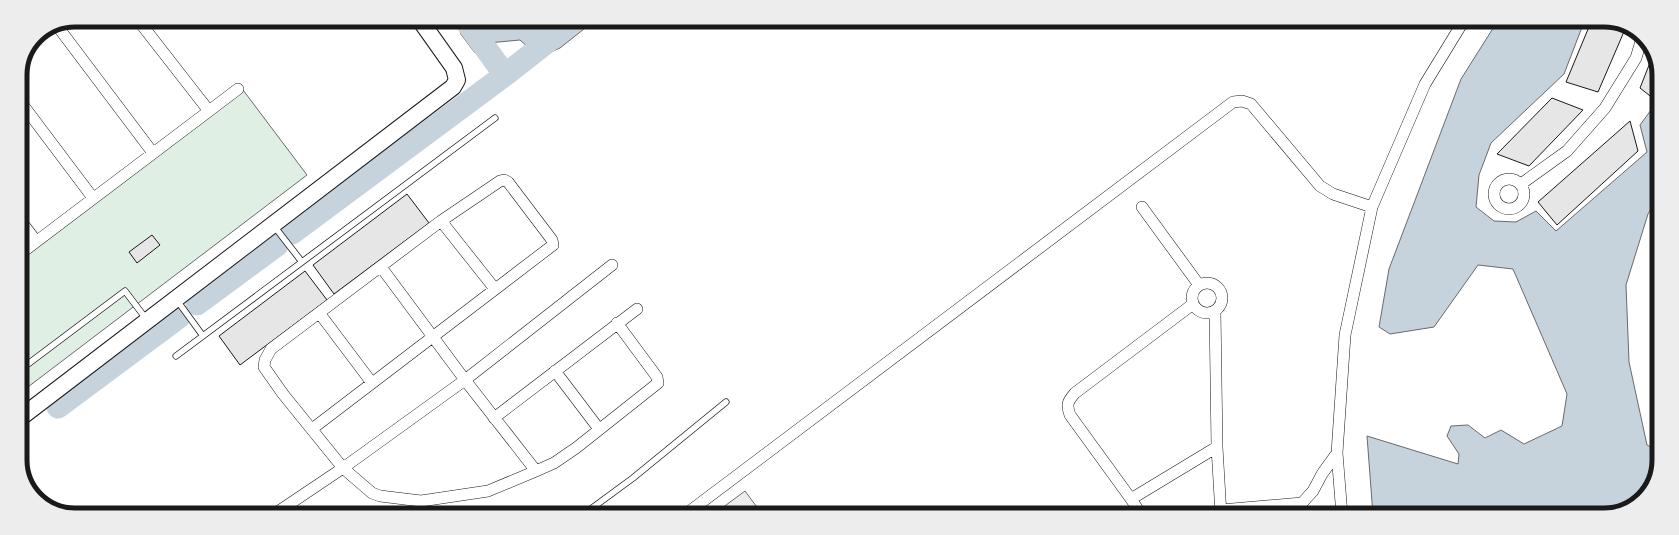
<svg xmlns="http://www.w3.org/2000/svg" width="1679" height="535" viewBox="0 0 1679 535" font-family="Montserrat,sans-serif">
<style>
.green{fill:#e0efe3;stroke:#6a6a6a}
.parking{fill:#ededed;stroke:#6a6a6a}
.water{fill:#c6d2dc;stroke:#6a6a6a}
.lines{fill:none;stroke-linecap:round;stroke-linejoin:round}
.river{stroke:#c6d2dc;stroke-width:23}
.building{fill:#e6e6e6;stroke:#1a1a1a}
.lane-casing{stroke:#1a1a1a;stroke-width:7}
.street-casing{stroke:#1a1a1a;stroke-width:12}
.secondary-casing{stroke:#1a1a1a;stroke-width:18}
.lane{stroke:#fff;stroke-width:5.5}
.street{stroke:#fff;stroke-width:11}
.secondary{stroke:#fff;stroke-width:16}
.rim{fill:none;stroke:#1a1a1a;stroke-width:5}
</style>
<rect width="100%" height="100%" fill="#fff"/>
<!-- green -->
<path class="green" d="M243,90L307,175L20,393V260Z"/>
<!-- parking -->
<path class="parking" d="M745,491L762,514H714Z"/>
<!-- water -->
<path class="water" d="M474,21H494L520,25L533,21H594L560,48L539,57L520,40L488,43L475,53L460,33Z
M1497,22H1584L1564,74L1491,143L1479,175L1476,207L1494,221L1516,222L1536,211L1556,231L1647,152L1640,125L1651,110L1659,114L1658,198L1648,214L1626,285L1629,362L1647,445L1657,450V474L1638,503L1604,515H1373L1367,436L1458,464L1459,454L1447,436L1451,426L1468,425L1485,438L1501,430L1524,444L1562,426L1567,394L1513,269L1478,265L1434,327L1390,334L1379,327L1389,269L1461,79Z"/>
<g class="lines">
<!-- river -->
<path class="river" d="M465,20L505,75
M292,233L505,75L574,21
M197,304L277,245
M58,407L179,317"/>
</g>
<!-- building -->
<path class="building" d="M1591,22H1618L1626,27L1598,92L1566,82Z
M1653,55L1659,71V103L1640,88Z
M1552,98L1583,110L1529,166L1497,154Z
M1630,121L1638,151L1557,225L1538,202Z
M407,194L429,223L334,294L313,265Z
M152,235L160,245L137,263L129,252Z
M305,271L327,300L240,365L219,336Z"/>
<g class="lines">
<!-- lane casing -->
<g class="lane-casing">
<path id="lane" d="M274,226L302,262
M176,299L203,336
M176,356L495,118
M20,370L125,291L147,320
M584,514L633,478L726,402"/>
</g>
<!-- street casing -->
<g class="street-casing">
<path id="street" d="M138,20L209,111
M58,27L153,153
M20,101L93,198
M1494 194a15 15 0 1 1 30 0a15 15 0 1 1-30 0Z
M1521,184L1567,151L1605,108L1636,58L1642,38
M1142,207L1199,285
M20,220L36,241
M441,221L495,289
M20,254L238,89
M381,267L465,380L536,471L554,463L576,448L658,383L657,377L617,323
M1192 298a15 15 0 1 1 30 0a15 15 0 1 1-30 0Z
M1215,311L1217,447L1221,515
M320,314L372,383
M555,371L599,429
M494,418L637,309
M536,471L488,491L421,501L380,496L372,493L343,468L465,380L612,265
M1131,499L1070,415C1066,404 1068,401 1075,393L1193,304
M1221,510L1302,503L1313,491L1322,474L1337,453
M276,513L343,468L283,394L264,367L265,360L271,349L441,221L500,181L504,180L508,182L552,240L553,245L312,429
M686,514L1233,102L1242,101L1251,104L1320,186L1333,194L1372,207
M1141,514L1131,499L1217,447
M1342,515L1337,453L1345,335L1372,207L1425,84L1463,22"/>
</g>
<!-- secondary casing -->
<g class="secondary-casing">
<path id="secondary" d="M20,418L453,87L457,80L454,68L420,20"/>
</g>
<!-- lane -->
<use href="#lane" class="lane"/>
<!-- street -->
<use href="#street" class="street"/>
<!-- secondary -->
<use href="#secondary" class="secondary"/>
</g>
<!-- crop -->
<path d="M0 0H1679V535H0ZM75 27H1604A48 48 0 0 1 1652 75V460A48 48 0 0 1 1604 508H75A48 48 0 0 1 27 460V75A48 48 0 0 1 75 27Z" fill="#ededed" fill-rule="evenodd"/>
<path class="rim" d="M75 27H1604A48 48 0 0 1 1652 75V460A48 48 0 0 1 1604 508H75A48 48 0 0 1 27 460V75A48 48 0 0 1 75 27Z"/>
</svg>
